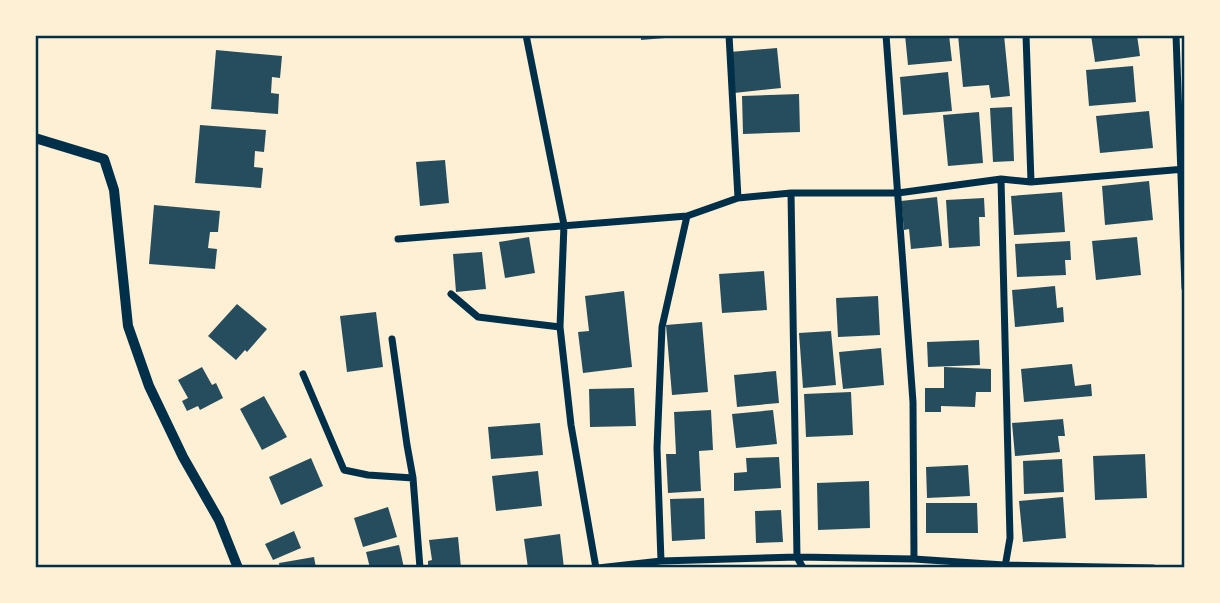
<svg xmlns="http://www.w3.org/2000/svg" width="1220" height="603" viewBox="0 0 1220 603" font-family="Commissioner,sans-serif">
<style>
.building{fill:#264d5e}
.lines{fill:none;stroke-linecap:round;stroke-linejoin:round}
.minor{stroke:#003049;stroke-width:7}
.tertiary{stroke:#003049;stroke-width:10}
.neatline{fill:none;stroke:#003049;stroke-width:2.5}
</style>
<rect width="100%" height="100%" fill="#fdf0d5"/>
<!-- building -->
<path class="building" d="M641,35H677V37L641,40Z
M905,35H949L952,61L908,65Z
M958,35H1004L1010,96L991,98L989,85L963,87Z
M1091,35H1137L1140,56L1095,62Z
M777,48L781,88L734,93L730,52Z
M216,50L282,56L280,78L272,77L271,93L279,94L278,114L211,109Z
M1133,66L1136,102L1089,106L1086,70Z
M948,72L952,111L903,115L900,77Z
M799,94L800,132L743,134L742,96Z
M1012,107L1014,161L993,162L990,108Z
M1149,111L1153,148L1100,153L1096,116Z
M979,112L983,163L948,166L943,115Z
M200,125L266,130L264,152L255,151L254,167L263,168L261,188L195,183Z
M445,160L449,203L420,206L416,162Z
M1149,181L1153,220L1105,225L1102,186Z
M1062,192L1065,232L1014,235L1011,196Z
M937,197L942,246L911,249L909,229L904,230L901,201Z
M984,198L985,217H979L980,246L949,248L946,200Z
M154,205L220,211L218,232H210L208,248L217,249L215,269L149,264Z
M529,237L535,273L505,278L499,242Z
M1137,237L1141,275L1096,280L1092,241Z
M1070,241L1071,260H1065L1066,275L1017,277L1015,244Z
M482,252L486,289L456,292L453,254Z
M764,271L767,310L722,313L719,274Z
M1055,286L1057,308L1063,307L1064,322L1015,327L1012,290Z
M624,291L632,367L583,373L578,332L589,331L585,296Z
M878,296L880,335L838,337L836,298Z
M237,304L267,329L247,352L245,350L236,360L208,336Z
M376,312L383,367L347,372L340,316Z
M702,322L708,392L672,395L666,325Z
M831,331L836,385L803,388L799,333Z
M979,340L980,365L928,367L927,342Z
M881,348L884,385L843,389L839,352Z
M1072,364L1075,386L1091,384L1092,396L1024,402L1021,369Z
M202,367L212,385L216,383L223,398L200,410L198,406L187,411L182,401L188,398L178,380Z
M944,367L991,369V392H976L975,407L941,406V412H925V388H944Z
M776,371L779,403L737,407L734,375Z
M634,388L636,426L590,427L589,389Z
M851,392L853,435L806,437L804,394Z
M264,396L287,437L262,450L240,409Z
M711,410L713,450L699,451L701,491L668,493L666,454H676L674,412Z
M773,410L777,444L736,448L732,414Z
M1063,419L1065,436H1058L1060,452L1015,456L1012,423Z
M540,423L543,455L491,459L488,427Z
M1145,454L1147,498L1095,500L1093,456Z
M779,457L781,488L734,491V473L747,472L746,458Z
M311,458L323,486L281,505L269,477Z
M1062,459L1064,492L1024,494L1023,461Z
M968,465L970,496L927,498L926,467Z
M538,471L542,506L496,511L492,476Z
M869,481L870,528L818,530L817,483Z
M1063,497L1066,538L1023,542L1019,501Z
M704,498L705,539L672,541L670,499Z
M926,503H977L978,533H926Z
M388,507L397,537L363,547L354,518Z
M781,510L783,542L756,543L755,511Z
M294,531L301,548L273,560L265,544Z
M560,534L564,568H528L524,539Z
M458,537L461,568H428V561L432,560L429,540Z
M399,545L404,568H370L366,552Z
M314,557L316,568H280L279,563Z"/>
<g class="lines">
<!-- minor -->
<path class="minor" d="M526,35L564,225L560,327L571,425L596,568
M729,35L738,198
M886,35L913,402L914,559
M1026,35L1031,182
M1176,35L1185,288
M1001,179L1010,538L1005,567
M791,193L797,557L803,568
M398,239L687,216L738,198L791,193H898L1001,179L1031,182L1185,169
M451,294L478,317L560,327
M392,339L407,445L413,478
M303,374L344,470L368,475L413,478L420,568
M661,561L657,448L662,327L687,216
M598,568L661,561L797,557L914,559L1004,565L1153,568"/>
<!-- tertiary -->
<path class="tertiary" d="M35,138L104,159L114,190L128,326L149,386L183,457L219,520L238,568"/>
</g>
<!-- border -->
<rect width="1220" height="603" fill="none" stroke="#fdf0d5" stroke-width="74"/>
<rect x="37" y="37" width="1146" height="529" class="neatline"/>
</svg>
